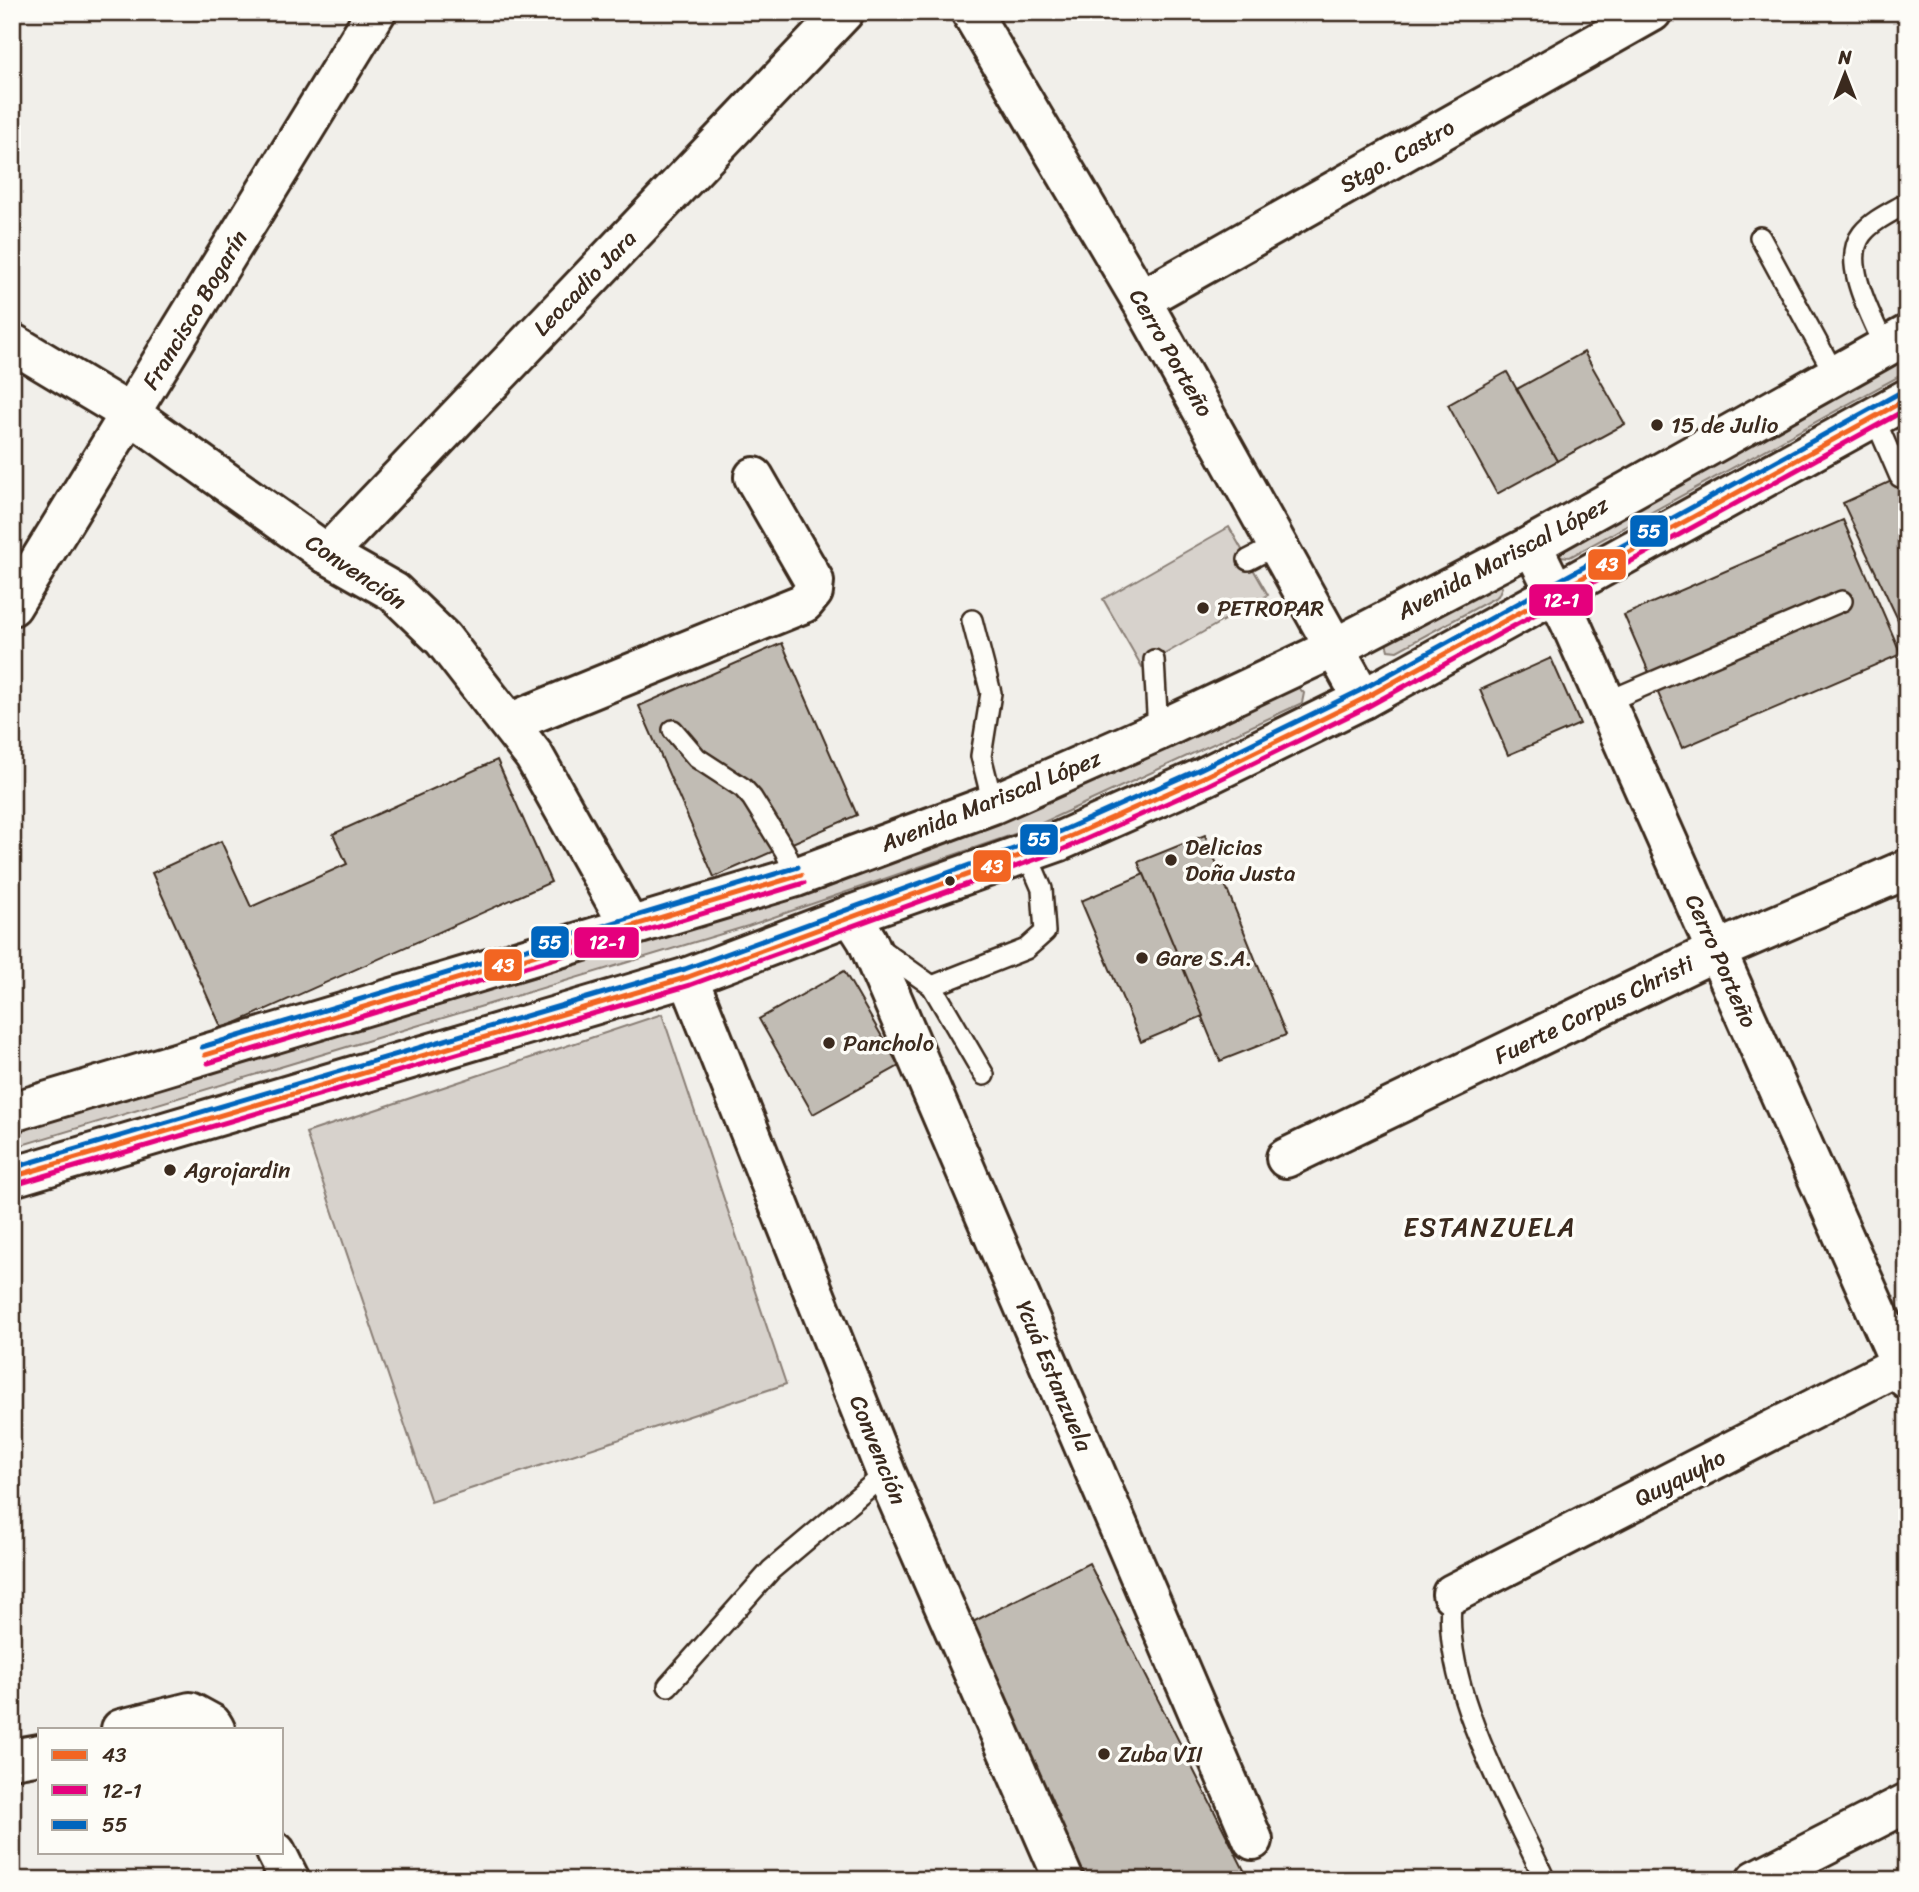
<svg xmlns="http://www.w3.org/2000/svg" width="1919" height="1892" font-family="Sriracha,sans-serif">
<style>
.green{fill:#d7d2cc;stroke:#897e75;stroke-width:2}
.building{fill:#c1bcb4;stroke:#3b2a1e;stroke-width:2}
.lines{fill:none;stroke-linecap:round;stroke-linejoin:round}
.lane-casing{stroke:#3b2a1e;stroke-width:24}
.street-casing{stroke:#3b2a1e;stroke-width:44}
.secondary-casing{stroke:#3b2a1e;stroke-width:44}
.highway-casing{stroke:#3b2a1e;stroke-width:44}
.lane{stroke:#fdfcf7;stroke-width:19}
.street{stroke:#fdfcf7;stroke-width:38}
.secondary{stroke:#fdfcf7;stroke-width:38}
.highway{stroke:#fdfcf7;stroke-width:38}
.bus-1-casing{stroke:#fdfcf7;stroke-width:10}
.bus-2-casing{stroke:#fdfcf7;stroke-width:10}
.bus-3-casing{stroke:#fdfcf7;stroke-width:10}
.bus-1{stroke:#f26522;stroke-width:5}
.bus-2{stroke:#e5007d;stroke-width:5}
.bus-3{stroke:#0065bd;stroke-width:5}
.poi-dot{fill:#3b2a1e;stroke:#fdfcf7;stroke-width:2.5}
.labels{text-anchor:middle;dominant-baseline:central;stroke-width:7;stroke-linejoin:round;paint-order:stroke}
.street-label{font-size:23px;fill:#3b2a1e;stroke:#fdfcf7}
.poi-label{font-size:23px;fill:#3b2a1e;stroke:#fdfcf7;text-anchor:start}
.quarter-label{font-size:26px;letter-spacing:2px;fill:#3b2a1e;stroke:#fdfcf7}
.line-badge{stroke:#fdfcf7;stroke-width:2.5}
.badge-label{font-size:19px;text-anchor:middle;font-weight:bold;fill:#fff}
</style>
<rect width="100%" height="100%" fill="#f1efea"/>
<filter id="ink" filterUnits="userSpaceOnUse"><feTurbulence type="fractalNoise" baseFrequency=".0143" numOctaves="2"/><feDisplacementMap in="SourceGraphic" scale="14" xChannelSelector="R" yChannelSelector="G"/><feConvolveMatrix kernelMatrix="1 2 1 2 8 2 1 2 1" color-interpolation-filters="sRGB"/></filter>
<g filter="url(#ink)">
<g class="green">
<path d="M 1907,350 L 1907,372 L 1570,557 L 1560,556 L 1557,549 Z"/>
<path d="M 1229,527 L 1268,595 L 1142,667 L 1103,599 Z"/>
<path d="M 1498,581 L 1502,587 L 1498,596 L 1397,651 L 1388,650 L 1385,639 Z"/>
<path d="M 1297,686 L 1304,693 L 1302,703 L 1029,829 L 748,926 L 12,1148 L 12,1128 Z"/>
<path d="M 662,1014 L 786,1384 L 431,1502 L 306,1133 Z"/>
</g>
<g class="building">
<path d="M 1584,352 L 1625,424 L 1557,461 L 1517,389 Z"/>
<path d="M 1507,372 L 1557,461 L 1497,494 L 1448,405 Z"/>
<path d="M 1907,474 L 1907,624 L 1901,626 L 1843,503 Z"/>
<path d="M 1843,520 L 1901,654 L 1682,748 L 1624,615 Z"/>
<path d="M 782,643 L 857,815 L 714,877 L 639,706 Z"/>
<path d="M 1551,658 L 1580,724 L 1508,755 L 1480,690 Z"/>
<path d="M 497,760 L 551,882 L 222,1029 L 152,873 L 221,841 L 251,907 L 347,864 L 333,834 Z"/>
<path d="M 1205,835 L 1286,1035 L 1220,1061 L 1138,862 Z"/>
<path d="M 1144,874 L 1203,1016 L 1141,1042 L 1081,901 Z"/>
<path d="M 844,971 L 899,1066 L 813,1114 L 759,1019 Z"/>
<path d="M 1089,1563 L 1249,1880 L 1087,1880 L 959,1629 Z"/>
</g>
<g class="lines">
<defs>
<g id="lane">
<path d="M 1760,237 L 1835,375"/>
<path d="M 1885,347 C 1873,319 1840,262 1862,234 C 1873,220 1892,212 1907,203"/>
<path d="M 1874,417 L 1900,477"/>
<path d="M 1248,560 L 1279,544"/>
<path d="M 972,620 L 991,693 L 981,756 L 993,804"/>
<path d="M 1154,660 L 1158,731"/>
<path d="M 1606,702 L 1842,601"/>
<path d="M 673,730 L 697,758 L 743,788 L 752,798 L 785,851 L 796,877"/>
<path d="M 876,946 L 932,986 L 984,1075"/>
<path d="M 932,986 L 1026,949 L 1045,932 L 1042,889 L 1027,854"/>
<path d="M 1452,1594 C 1439,1684 1508,1799 1545,1880"/>
<path d="M 668,1686 L 771,1570 L 886,1473"/>
</g>
<g id="street">
<path d="M 971,12 L 1141,300 L 1363,699"/>
<path d="M 1141,300 L 1652,12"/>
<path d="M 12,343 L 132,415 L 327,554 L 394,592 L 443,639 L 534,756 L 630,927"/>
<path d="M 327,554 L 844,12"/>
<path d="M 12,606 L 376,12"/>
<path d="M 509,723 L 804,603 L 813,592 L 814,581 L 754,477"/>
<path d="M 851,915 L 867,940 L 1253,1840"/>
<path d="M 688,977 L 886,1473 L 1064,1880"/>
<path d="M 1286,1158 L 1716,951 L 1907,869"/>
<path d="M 1452,1594 L 1907,1361"/>
<path d="M 121,1729 L 190,1712 L 212,1724 L 215,1729"/>
<path d="M 12,1759 L 40,1754"/>
<path d="M 276,1852 L 290,1880"/>
<path d="M 1756,1880 L 1907,1803"/>
</g>
<path id="secondary" d="M 1532,545 L 1570,622 L 1907,1379"/>
<g id="highway">
<path d="M 12,1112 L 796,877 L 993,804 L 1158,731 L 1336,647 L 1532,545 L 1907,335"/>
<path d="M 12,1177 L 688,977 L 851,915 L 1060,841 L 1204,777 L 1363,699 L 1907,399"/>
</g>
</defs>
<use href="#lane" class="lane-casing"/>
<use href="#street" class="street-casing"/>
<use href="#secondary" class="secondary-casing"/>
<use href="#highway" class="highway-casing"/>
<use href="#lane" class="lane"/>
<use href="#street" class="street"/>
<use href="#secondary" class="secondary"/>
<use href="#highway" class="highway"/>
<defs>
<g id="bus-1">
<path d="M 205,1055 L 801,875"/>
<path d="M 12,1177 L 688,977 L 1060,841 L 1204,777 L 1363,699 L 1907,399"/>
</g>
<g id="bus-2">
<path d="M 208,1063 L 804,883"/>
<path d="M 14,1185 L 690,985 L 1064,849 L 1208,785 L 1367,707 L 1907,409"/>
</g>
<g id="bus-3">
<path d="M 202,1047 L 798,867"/>
<path d="M 12,1168 L 685,969 L 1057,833 L 1200,769 L 1359,691 L 1903,391"/>
</g>
</defs>
<use href="#bus-1" class="bus-1-casing"/>
<use href="#bus-2" class="bus-2-casing"/>
<use href="#bus-3" class="bus-3-casing"/>
<use href="#bus-1" class="bus-1"/>
<use href="#bus-2" class="bus-2"/>
<use href="#bus-3" class="bus-3"/>
</g>
</g>
<g class="poi-dot">
<circle cx="1657" cy="425" r="7"/>
<circle cx="1203" cy="608" r="7"/>
<circle cx="1171" cy="860" r="7"/>
<circle cx="950" cy="881" r="6"/>
<circle cx="1142" cy="958" r="7"/>
<circle cx="829" cy="1043" r="7"/>
<circle cx="170" cy="1170" r="7"/>
<circle cx="1104" cy="1754" r="7"/>
</g>
<g class="labels">
<g class="street-label">
<text transform="translate(1397 156) rotate(-29)">Stgo. Castro</text>
<text transform="translate(585 283) rotate(-46)">Leocadio Jara</text>
<text transform="translate(195 310) rotate(-59)">Francisco Bogarín</text>
<text transform="translate(1171 353) rotate(60)">Cerro Porteño</text>
<text transform="translate(1503 558) rotate(-28)">Avenida Mariscal López</text>
<text transform="translate(356 572) rotate(34)">Convención</text>
<text transform="translate(991 801) rotate(-22)">Avenida Mariscal López</text>
<text transform="translate(1721 961) rotate(66)">Cerro Porteño</text>
<text transform="translate(1594 1010) rotate(-26)">Fuerte Corpus Christi</text>
<text transform="translate(1054 1376) rotate(67)">Ycuá Estanzuela</text>
<text transform="translate(878 1450) rotate(68)">Convención</text>
<text transform="translate(1680 1478) rotate(-27)">Quyquyho</text>
</g>
<g class="poi-label">
<text x="1671" y="425">15 de Julio</text>
<text x="1217" y="608">PETROPAR</text>
<text x="1185" y="847">Delicias<tspan x="1185" dy="26">Doña Justa</tspan></text>
<text x="1156" y="958">Gare S.A.</text>
<text x="843" y="1043">Pancholo</text>
<text x="184" y="1170">Agrojardin</text>
<text x="1118" y="1754">Zuba VII</text>
</g>
<g class="quarter-label">
<text x="1490" y="1227">ESTANZUELA</text>
</g>
</g>
<g class="line-badge">
<rect x="1629" y="514" width="40" height="34" rx="7" fill="#0065bd"/>
<rect x="1587" y="548" width="40" height="33" rx="7" fill="#f26522"/>
<rect x="1528" y="583" width="66" height="34" rx="7" fill="#e5007d"/>
<rect x="1019" y="823" width="40" height="33" rx="7" fill="#0065bd"/>
<rect x="972" y="849" width="40" height="34" rx="7" fill="#f26522"/>
<rect x="530" y="925" width="40" height="34" rx="7" fill="#0065bd"/>
<rect x="573" y="926" width="67" height="33" rx="7" fill="#e5007d"/>
<rect x="483" y="948" width="40" height="34" rx="7" fill="#f26522"/>
</g>
<g class="badge-label">
<text x="1649" y="538">55</text>
<text x="1607" y="571">43</text>
<text x="1561" y="607">12-1</text>
<text x="1039" y="846">55</text>
<text x="992" y="873">43</text>
<text x="550" y="949">55</text>
<text x="607" y="949">12-1</text>
<text x="503" y="972">43</text>
</g>
<rect width="1919" height="1892" fill="none" stroke="#fdfcf7" stroke-width="42"/>
<rect x="21" y="21" width="1877" height="1850" fill="none" stroke="#3b2a1e" stroke-width="2.5" filter="url(#ink)"/>
<rect x="38" y="1728" width="245" height="126" fill="#fdfcf7" stroke="#afa8a0" stroke-width="2"/>
<rect x="52" y="1750" width="35" height="10" fill="#f26522" stroke="#afa8a0" stroke-width="2"/>
<text x="102" y="1762" font-size="21" fill="#3b2a1e">43</text>
<rect x="52" y="1785" width="35" height="10" fill="#e5007d" stroke="#afa8a0" stroke-width="2"/>
<text x="102" y="1798" font-size="21" fill="#3b2a1e">12-1</text>
<rect x="52" y="1820" width="35" height="10" fill="#0065bd" stroke="#afa8a0" stroke-width="2"/>
<text x="102" y="1832" font-size="21" fill="#3b2a1e">55</text>
<g transform="translate(1845 74)" stroke="#fdfcf7" stroke-width="5" paint-order="stroke">
<path d="M0-5L12 26L0 18L-12 26Z" fill="#3b2a1e"/>
<text y="-10" font-size="19" font-weight="bold" text-anchor="middle" fill="#3b2a1e">N</text>
</g>
</svg>
